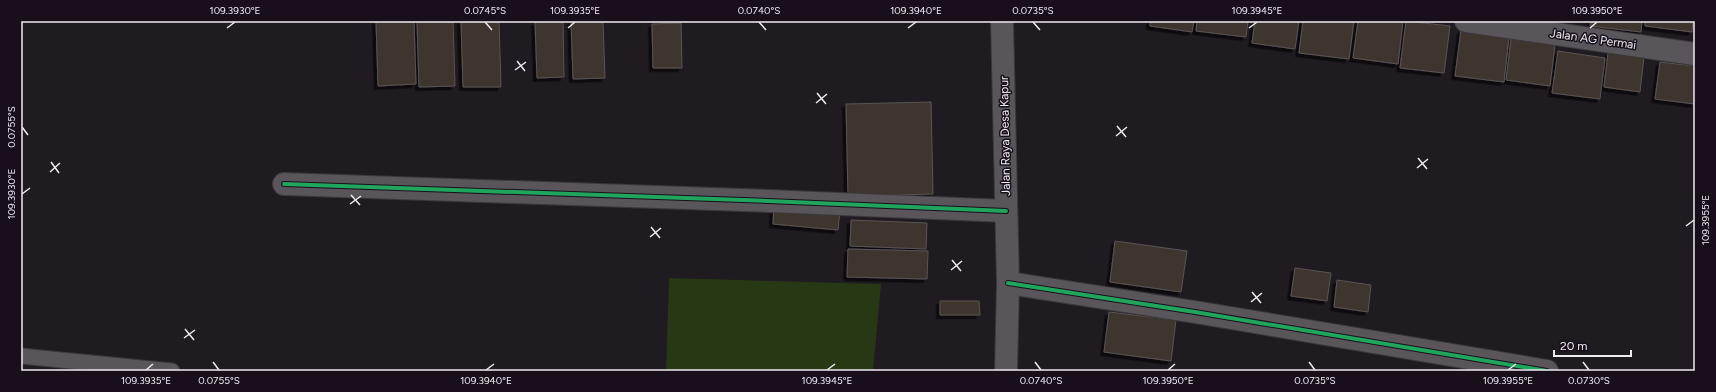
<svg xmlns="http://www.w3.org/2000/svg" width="1716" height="392" font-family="Figtree,sans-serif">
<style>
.green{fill:#263814}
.building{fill:#3d342f;stroke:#5a5454;filter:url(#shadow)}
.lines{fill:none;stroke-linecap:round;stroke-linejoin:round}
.service-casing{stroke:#3b373c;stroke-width:17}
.minor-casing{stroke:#3b373c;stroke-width:24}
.service{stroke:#59555a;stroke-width:15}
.minor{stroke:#59555a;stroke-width:22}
.cycleway-casing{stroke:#180f1b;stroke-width:6}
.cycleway{stroke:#20a55d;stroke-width:4}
.ticks{fill:none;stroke:#f1eaf3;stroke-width:1.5}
.labels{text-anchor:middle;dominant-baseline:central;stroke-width:3;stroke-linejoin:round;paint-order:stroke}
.street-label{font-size:12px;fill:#f1eaf3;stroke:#180f1b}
.neatline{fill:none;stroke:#f1eaf3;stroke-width:1.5}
.ticks-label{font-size:10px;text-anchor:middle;fill:#f1eaf3}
</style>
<defs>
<filter id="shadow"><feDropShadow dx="-3.5" dy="3.5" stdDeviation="0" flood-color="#0009"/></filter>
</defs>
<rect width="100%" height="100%" fill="#201b21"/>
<path class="green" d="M 669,278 L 881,284 L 873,371 L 666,371 Z"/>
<g class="building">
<path d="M 376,21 L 414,21 L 416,84 L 378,86 Z"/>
<path d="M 417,21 L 453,21 L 455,86 L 419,87 Z"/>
<path d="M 461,21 L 499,21 L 501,87 L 463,87 Z"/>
<path d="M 563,21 L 564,77 L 537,78 L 535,22 Z"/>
<path d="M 571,21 L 603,21 L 605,78 L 573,79 Z"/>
<path d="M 1150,21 L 1194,21 L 1192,32 L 1150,26 Z"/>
<path d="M 1197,21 L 1248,21 L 1246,37 L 1196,31 Z"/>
<path d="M 1255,21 L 1299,21 L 1295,49 L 1252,43 Z"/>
<path d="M 1303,21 L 1354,21 L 1349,59 L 1299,53 Z"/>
<path d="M 1358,21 L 1403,21 L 1398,64 L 1353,58 Z"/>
<path d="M 1406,21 L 1450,26 L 1444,73 L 1400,68 Z"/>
<path d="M 1591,21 L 1642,21 L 1641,32 L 1590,26 Z"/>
<path d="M 1645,21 L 1693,21 L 1692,32 L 1645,26 Z"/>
<path d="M 681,23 L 682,68 L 653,68 L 652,24 Z"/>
<path d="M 1461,30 L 1509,37 L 1504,82 L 1455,76 Z"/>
<path d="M 1511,39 L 1555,45 L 1550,86 L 1506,80 Z"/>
<path d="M 1558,51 L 1605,58 L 1600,99 L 1552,93 Z"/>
<path d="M 1608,53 L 1644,57 L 1640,92 L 1604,87 Z"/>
<path d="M 1660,62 L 1695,66 L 1695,104 L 1655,99 Z"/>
<path d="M 931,102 L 933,194 L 848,196 L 846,104 Z"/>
<path d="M 774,204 L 840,210 L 838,230 L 773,224 Z"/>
<path d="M 851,220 L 927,223 L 926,249 L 850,246 Z"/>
<path d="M 1115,241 L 1187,251 L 1181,292 L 1110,282 Z"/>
<path d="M 848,249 L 928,251 L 927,279 L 847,277 Z"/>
<path d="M 1295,268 L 1331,273 L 1327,301 L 1291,296 Z"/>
<path d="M 1337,280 L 1371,285 L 1368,312 L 1334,307 Z"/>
<path d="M 940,301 L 979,301 L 980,315 L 940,315 Z"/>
<path d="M 1109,312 L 1176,320 L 1171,361 L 1104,352 Z"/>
</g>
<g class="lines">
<defs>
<path id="service" d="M 21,356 L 172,371"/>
<g id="minor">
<path d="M 1002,21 L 1008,283 L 1006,371"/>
<path d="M 1466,21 L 1695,54"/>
<path d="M 284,184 L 768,201 L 1006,211"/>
<path d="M 1008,283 L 1195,312 L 1547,371"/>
</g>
</defs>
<use href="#service" class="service-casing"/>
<use href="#minor" class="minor-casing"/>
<use href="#service" class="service"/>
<use href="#minor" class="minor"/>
<defs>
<g id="cycleway">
<path d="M 284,184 L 768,201 L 1006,211"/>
<path d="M 1008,283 L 1195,312 L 1547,371"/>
</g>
</defs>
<use href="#cycleway" class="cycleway-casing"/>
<use href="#cycleway" class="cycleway"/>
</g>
<path class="ticks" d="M 485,22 L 492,30M 759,22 L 766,30M 1033,22 L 1040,30M 227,28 L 235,22M 568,28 L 575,22M 908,28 L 916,22M 1249,28 L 1257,22M 1590,28 L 1597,22M 517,61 L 525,71M 515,70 L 526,62M 817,93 L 826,104M 816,103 L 827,94M 1117,126 L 1126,137M 22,127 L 28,135M 1116,136 L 1127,127M 1418,158 L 1427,169M 51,162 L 59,173M 1417,168 L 1428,159M 50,172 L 60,163M 22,194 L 30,188M 351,195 L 360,205M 350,204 L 361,196M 1686,226 L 1694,220M 651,227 L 660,238M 650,237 L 661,228M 952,260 L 961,271M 951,270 L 962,261M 1252,292 L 1261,303M 1251,302 L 1262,293M 185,329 L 194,340M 184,338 L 195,330M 213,362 L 219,370M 1035,362 L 1041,370M 1309,362 L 1315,370M 1583,362 L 1589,370M 146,370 L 153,364M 486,370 L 494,364M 827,370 L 835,364M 1168,370 L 1175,364M 1508,370 L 1516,364"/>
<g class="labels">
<g class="street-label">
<text transform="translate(1593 39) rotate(8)">Jalan AG Permai</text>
<text transform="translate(1005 136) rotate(-91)">Jalan Raya Desa Kapur</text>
</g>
</g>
<rect width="1716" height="392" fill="none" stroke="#180f1b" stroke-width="44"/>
<path d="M1554 350v6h77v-6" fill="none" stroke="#f1eaf3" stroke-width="2"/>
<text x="1560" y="350" font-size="12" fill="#f1eaf3" stroke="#180f1b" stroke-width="3" paint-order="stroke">20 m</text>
<rect x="22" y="22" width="1672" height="348" class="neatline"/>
<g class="ticks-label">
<text x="235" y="14">109.3930°E</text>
<text x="485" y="14">0.0745°S</text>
<text x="575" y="14">109.3935°E</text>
<text x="759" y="14">0.0740°S</text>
<text x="916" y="14">109.3940°E</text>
<text x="1033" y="14">0.0735°S</text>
<text x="1257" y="14">109.3945°E</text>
<text x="1597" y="14">109.3950°E</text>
<text transform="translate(11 127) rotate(-90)" y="4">0.0755°S</text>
<text transform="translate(11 194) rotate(-90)" y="4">109.3930°E</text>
<text transform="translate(1705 220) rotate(-90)" y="4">109.3955°E</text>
<text x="146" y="384">109.3935°E</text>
<text x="219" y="384">0.0755°S</text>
<text x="486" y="384">109.3940°E</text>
<text x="827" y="384">109.3945°E</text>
<text x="1041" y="384">0.0740°S</text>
<text x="1168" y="384">109.3950°E</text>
<text x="1315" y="384">0.0735°S</text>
<text x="1508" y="384">109.3955°E</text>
<text x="1589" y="384">0.0730°S</text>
</g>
</svg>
